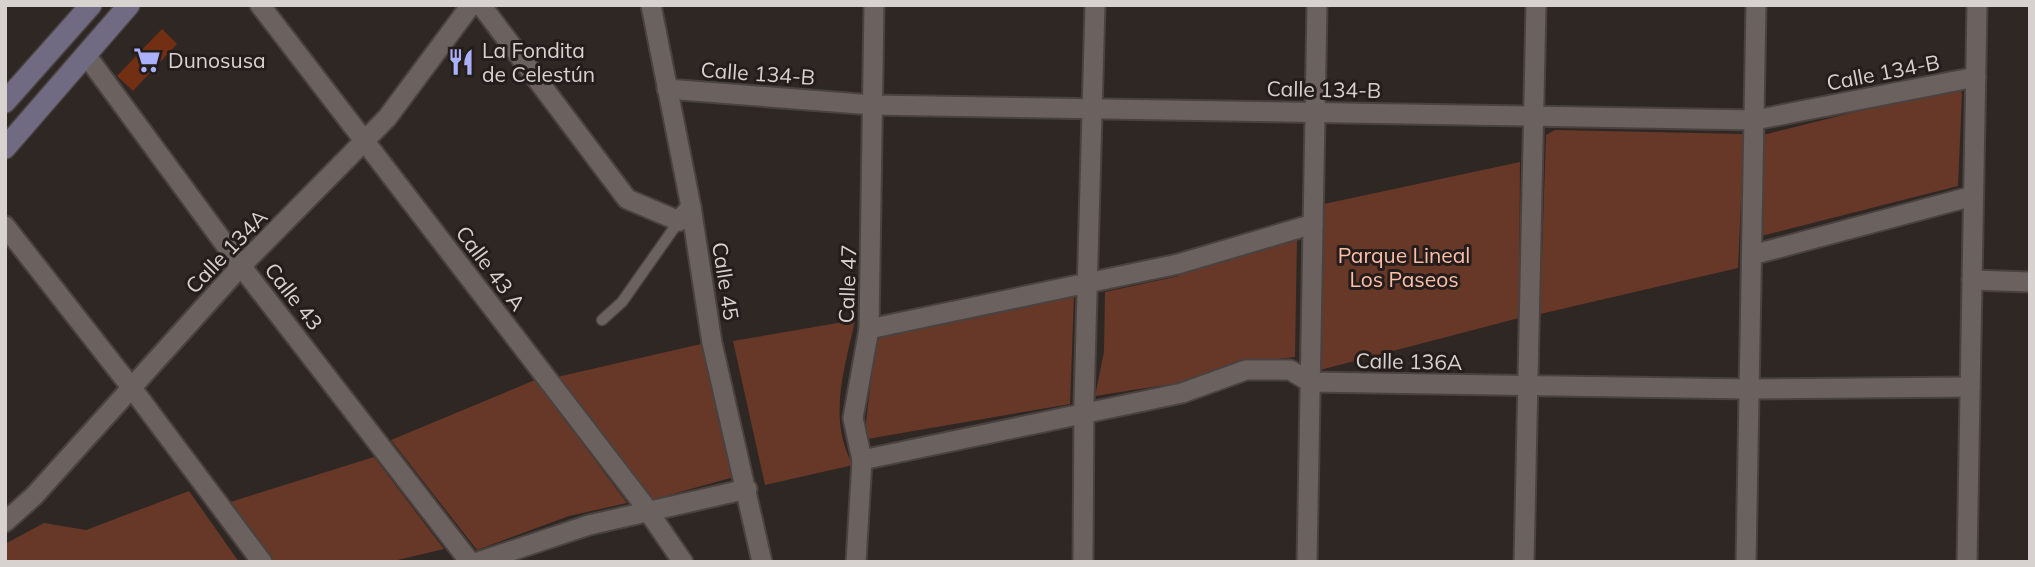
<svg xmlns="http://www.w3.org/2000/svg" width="2035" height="567" font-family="Mulish,sans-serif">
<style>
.green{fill:#673827}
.building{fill:#722f14}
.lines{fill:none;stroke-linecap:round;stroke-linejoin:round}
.service-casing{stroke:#494240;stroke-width:13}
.minor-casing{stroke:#494240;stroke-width:23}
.secondary-casing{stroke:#494240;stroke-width:24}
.service{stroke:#6b625f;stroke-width:10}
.minor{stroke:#6b625f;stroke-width:19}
.secondary{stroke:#706a82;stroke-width:21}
.labels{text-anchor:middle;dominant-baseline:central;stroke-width:6;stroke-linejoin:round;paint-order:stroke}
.poi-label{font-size:21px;fill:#d7d2d0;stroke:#251d1b;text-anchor:start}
.street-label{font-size:21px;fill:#d7d2d0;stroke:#251d1b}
.park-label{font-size:21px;fill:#fcbea7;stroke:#251d1b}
</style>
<rect width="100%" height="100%" fill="#2f2724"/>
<g class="green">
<path d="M 1951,88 L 1960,89 L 1962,94 L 1958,186 L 1757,237 L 1759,136 Z"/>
<path d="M 1555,130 L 1744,134 L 1738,268 L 1540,314 L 1546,135 Z"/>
<path d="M 1520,162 L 1519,318 L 1320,370 L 1316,366 L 1324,204 Z"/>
<path d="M 1297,239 L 1295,357 L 1242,363 L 1184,382 L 1095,396 L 1104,352 L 1105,292 L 1179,276 L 1179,273 Z"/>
<path d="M 1069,294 L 1074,296 L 1070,404 L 867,439 L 866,422 L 876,339 Z"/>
<path d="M 855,320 C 845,368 827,419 853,465 L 765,485 L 733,341 Z"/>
<path d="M 701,344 L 734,477 L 651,500 L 557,377 Z"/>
<path d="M 535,380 L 627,503 L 569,516 L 477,550 L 391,440 Z"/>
<path d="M 374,457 L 444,549 L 389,562 L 272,562 L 227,503 Z"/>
<path d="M 189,491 L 239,562 L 5,562 L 5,544 L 44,523 L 86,530 Z"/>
</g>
<path class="building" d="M 162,29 L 177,44 L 133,91 L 117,76 Z"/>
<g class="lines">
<defs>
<path id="service" d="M 602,320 L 622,302 L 679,221"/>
<g id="minor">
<path d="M 260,5 L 641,501 L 683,562"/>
<path d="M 481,5 L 627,199 L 679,221 L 691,207"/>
<path d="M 651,5 L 691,207 L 712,343 L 762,562"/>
<path d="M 86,55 L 241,266 L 470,562"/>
<path d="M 667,89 L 873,105 L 1755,120 L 1976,77"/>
<path d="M 5,226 L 131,387 L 262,562"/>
<path d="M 1752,255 L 1973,196"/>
<path d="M 1972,280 L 2030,282"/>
<path d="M 869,329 L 1178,264 L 1313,224"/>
<path d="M 862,460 L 1182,393 L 1246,370 L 1290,370 L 1310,382 L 1750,389 L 1970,387"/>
<path d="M 5,522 L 34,496 L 241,266 L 387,118 L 471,5"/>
<path d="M 478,562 L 589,525 L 747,489"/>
<path d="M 856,562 L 862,460 L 853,418 L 869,329 L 874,5"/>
<path d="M 1083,562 L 1084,402 L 1095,5"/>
<path d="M 1307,562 L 1317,5"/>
<path d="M 1524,562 L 1536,5"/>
<path d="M 1746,562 L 1756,5"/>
<path d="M 1967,562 L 1977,5"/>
</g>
<g id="secondary">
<path d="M 5,102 L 91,5"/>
<path d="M 5,148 L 129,5"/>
</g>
</defs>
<use href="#service" class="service-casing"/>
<use href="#minor" class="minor-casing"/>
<use href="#secondary" class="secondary-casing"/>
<use href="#service" class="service"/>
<use href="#minor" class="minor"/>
<use href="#secondary" class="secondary"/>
</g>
<defs>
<symbol id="supermarket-bare" viewBox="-9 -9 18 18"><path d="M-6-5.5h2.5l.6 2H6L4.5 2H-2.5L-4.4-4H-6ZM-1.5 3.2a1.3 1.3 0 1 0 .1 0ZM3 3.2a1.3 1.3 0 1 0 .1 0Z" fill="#aab0fb" stroke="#251d1b" stroke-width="2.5" paint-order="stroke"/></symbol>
<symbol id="restaurant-bare" viewBox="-9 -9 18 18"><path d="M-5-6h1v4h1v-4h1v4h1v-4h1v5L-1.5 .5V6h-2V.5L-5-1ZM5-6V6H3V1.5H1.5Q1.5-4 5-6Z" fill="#aab0fb" stroke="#251d1b" stroke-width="2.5" paint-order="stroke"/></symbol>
</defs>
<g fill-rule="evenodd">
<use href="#supermarket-bare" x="128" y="41" width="38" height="38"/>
<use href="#restaurant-bare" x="442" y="43" width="38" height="38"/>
</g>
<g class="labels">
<g class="poi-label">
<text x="482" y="50">La Fondita<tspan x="482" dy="24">de Celestún</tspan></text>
<text x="168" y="60">Dunosusa</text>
</g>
<g class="street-label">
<text transform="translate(1883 72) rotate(-11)">Calle 134-B</text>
<text transform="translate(758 73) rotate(4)">Calle 134-B</text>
<text transform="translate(1324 89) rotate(1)">Calle 134-B</text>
<text transform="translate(226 251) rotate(-46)">Calle 134A</text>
<text transform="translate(491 268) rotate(53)">Calle 43 A</text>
<text transform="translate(726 281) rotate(81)">Calle 45</text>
<text transform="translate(847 284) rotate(-88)">Calle 47</text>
<text transform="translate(294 296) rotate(52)">Calle 43</text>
<text transform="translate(1409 361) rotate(1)">Calle 136A</text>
</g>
<g class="park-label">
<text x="1404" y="255">Parque Lineal<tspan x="1404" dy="24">Los Paseos</tspan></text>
</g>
</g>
<rect width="2035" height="567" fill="none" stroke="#d7d2d0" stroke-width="14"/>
</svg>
